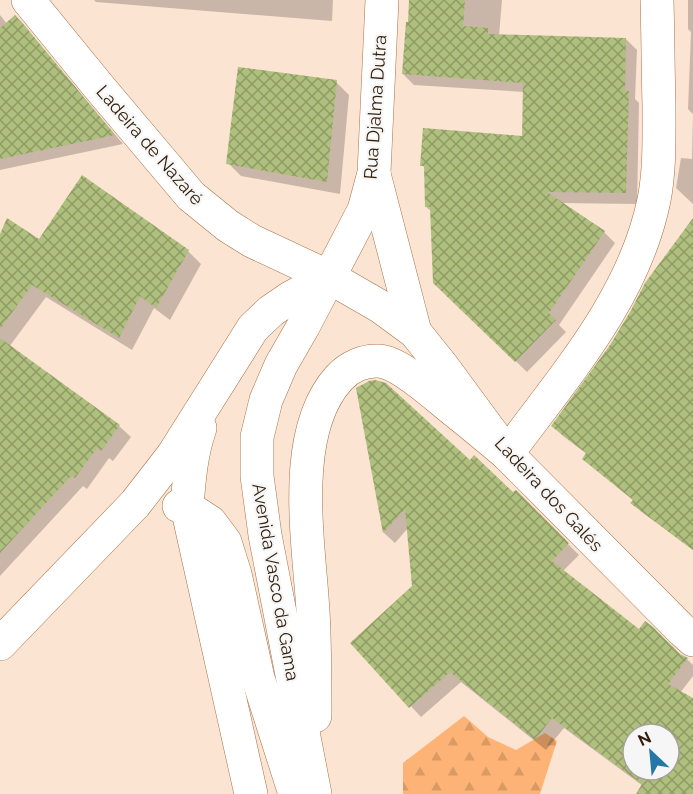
<svg xmlns="http://www.w3.org/2000/svg" width="693" height="794" font-family="Raleway,sans-serif">
<style>
.forest{fill:url(#forest-firs)}
.shadow{fill:#0003;fill-rule:evenodd}
.building{fill:url(#building-cross-hatch);fill-rule:evenodd}
.lines{fill:none;stroke-linecap:round;stroke-linejoin:round}
.minor-casing{stroke:#a67246;stroke-width:34}
.major-casing{stroke:#a67246;stroke-width:34}
.minor{stroke:#fff;stroke-width:33}
.major{stroke:#fff;stroke-width:33}
.labels{text-anchor:middle;dominant-baseline:central;stroke-width:4.5;stroke-linejoin:round;paint-order:stroke}
.street-label{font-size:18px;fill:#321d0a;stroke:#f6f6f6}
</style>
<defs>
<pattern id="forest-firs" width="22" height="20" patternUnits="userSpaceOnUse" patternTransform="scale(1.5)"><rect width="22" height="20" fill="#fdb375"/><path d="M5 1l3.5 6h-7zM16 11l3.5 6h-7z" fill="#d99a64"/></pattern>
<pattern id="building-cross-hatch" width="8" height="8" patternUnits="userSpaceOnUse" patternTransform="scale(1.5)"><rect width="8" height="8" fill="#afc07e"/><path d="M0 0l8 8M0 8l8-8" fill="none" stroke="#8f9b65"/></pattern>
</defs>
<rect width="100%" height="100%" fill="#fce4d2"/>
<path class="forest" d="M 464,716 L 488,737 L 516,750 L 545,733 L 557,741 L 540,794 L 403,794 L 403,763 Z"/>
<g class="shadow">
<path d="M 94,0 L 333,0 L 332,21 L 96,2 Z"/>
<path d="M 411,0 L 502,0 L 499,36 L 626,39 L 637,50 L 635,99 L 639,103 L 637,204 L 560,203 L 604,232 L 615,243 L 559,325 L 566,332 L 527,372 L 434,282 L 432,212 L 426,207 L 426,169 L 422,165 L 523,138 L 525,92 L 414,85 L 403,74 Z"/>
<path d="M 688,0 L 693,0 L 693,204 L 676,188 L 681,158 L 692,159 L 693,114 L 688,109 L 691,32 L 688,29 Z"/>
<path d="M 0,15 L 7,24 L 24,26 L 123,144 L 0,170 Z"/>
<path d="M 336,82 L 349,95 L 340,194 L 241,176 L 228,163 Z"/>
<path d="M 0,237 L 39,241 L 188,251 L 201,264 L 170,320 L 154,308 L 132,350 L 46,297 L 9,347 L 119,426 L 131,437 L 113,461 L 109,458 L 87,489 L 83,486 L 0,576 Z"/>
<path d="M 693,278 L 693,550 L 642,512 L 632,503 L 634,501 L 587,454 L 563,436 L 553,426 Z"/>
<path d="M 358,389 L 470,462 L 513,494 L 516,492 L 579,555 L 563,571 L 639,632 L 687,659 L 693,665 L 693,676 L 680,693 L 693,700 L 693,794 L 638,794 L 643,786 L 564,728 L 546,750 L 461,682 L 421,717 L 352,643 L 414,587 L 408,528 L 395,543 L 384,533 ZM 633,734 L 669,734 L 669,770 L 633,770 Z"/>
</g>
<g class="building">
<path d="M 409,0 L 465,0 L 463,26 L 488,28 L 488,34 L 626,38 L 625,91 L 629,91 L 626,193 L 547,192 L 605,231 L 549,313 L 556,320 L 515,362 L 433,283 L 430,207 L 425,207 L 424,166 L 420,166 L 423,128 L 522,136 L 523,83 L 402,74 L 406,22 L 408,22 Z"/>
<path d="M 15,15 L 25,26 L 115,135 L 0,159 L 0,28 Z"/>
<path d="M 238,67 L 337,80 L 327,182 L 226,164 Z"/>
<path d="M 82,175 L 189,250 L 156,308 L 140,296 L 119,338 L 32,285 L 0,329 L 0,234 L 7,218 L 39,239 Z"/>
<path d="M 693,218 L 693,550 L 630,503 L 633,500 L 582,459 L 586,453 L 551,426 L 610,345 L 630,312 L 645,283 Z"/>
<path d="M 0,338 L 120,425 L 101,451 L 97,448 L 75,478 L 71,476 L 0,553 Z"/>
<path d="M 375,380 L 386,383 L 470,460 L 474,455 L 513,492 L 516,490 L 569,543 L 552,561 L 639,629 L 645,621 L 653,627 L 680,654 L 688,658 L 668,684 L 693,698 L 693,794 L 636,794 L 642,784 L 552,718 L 535,740 L 450,672 L 409,708 L 350,643 L 412,586 L 405,509 L 383,533 L 356,388 L 369,381 ZM 633,734 L 669,734 L 669,770 L 633,770 Z"/>
</g>
<g class="lines">
<defs>
<g id="minor">
<path d="M 28,0 L 99,87 L 191,196 L 228,226 L 252,241 L 329,277"/>
<path d="M 507,454 C 565,375 634,298 654,200 C 660,170 659,135 659,105 C 658,70 658,35 657,0"/>
</g>
<g id="major">
<path d="M 374,174 L 415,332"/>
<path d="M 329,277 L 381,307 L 415,332 L 443,367 L 507,454 L 683,631 L 693,640"/>
<path d="M 200,428 C 191,454 189,480 187,507 L 251,794"/>
<path d="M 179,506 L 187,507 L 210,522 L 225,542 L 235,574 L 258,678 L 295,794"/>
<path d="M 0,644 L 135,504 L 173,455 L 253,328 L 271,311 L 290,298 L 329,277"/>
<path d="M 315,716 C 315,681 315,646 313,611 C 309,543 289,433 339,378 C 349,367 364,360 379,361 C 399,362 435,395 451,408 C 470,423 488,438 507,454"/>
<path d="M 315,794 L 265,535 L 257,476 L 257,437 L 266,400 L 281,365 L 304,325 L 364,210 L 374,173 L 382,0"/>
</g>
</defs>
<use href="#minor" class="minor-casing"/>
<use href="#major" class="major-casing"/>
<use href="#minor" class="minor"/>
<use href="#major" class="major"/>
</g>
<g class="labels">
<g class="street-label">
<text transform="translate(375 107) rotate(-86)">Rua Djalma Dutra</text>
<text transform="translate(150 145) rotate(49)">Ladeira de Nazaré</text>
<text transform="translate(549 494) rotate(47)">Ladeira dos Galés</text>
<text transform="translate(276 582) rotate(80)">Avenida Vasco da Gama</text>
</g>
</g>
<g transform="translate(651 752) rotate(334)"><circle r="28" fill="#f6f6f6" stroke="#a89f98" stroke-width="1.5"/>
<path d="M0-4.5L10 22L0 15L-10 22Z" fill="#2577a8"/>
<text y="-9" font-size="16" font-weight="bold" text-anchor="middle" fill="#321d0a">N</text>
</g>
</svg>
